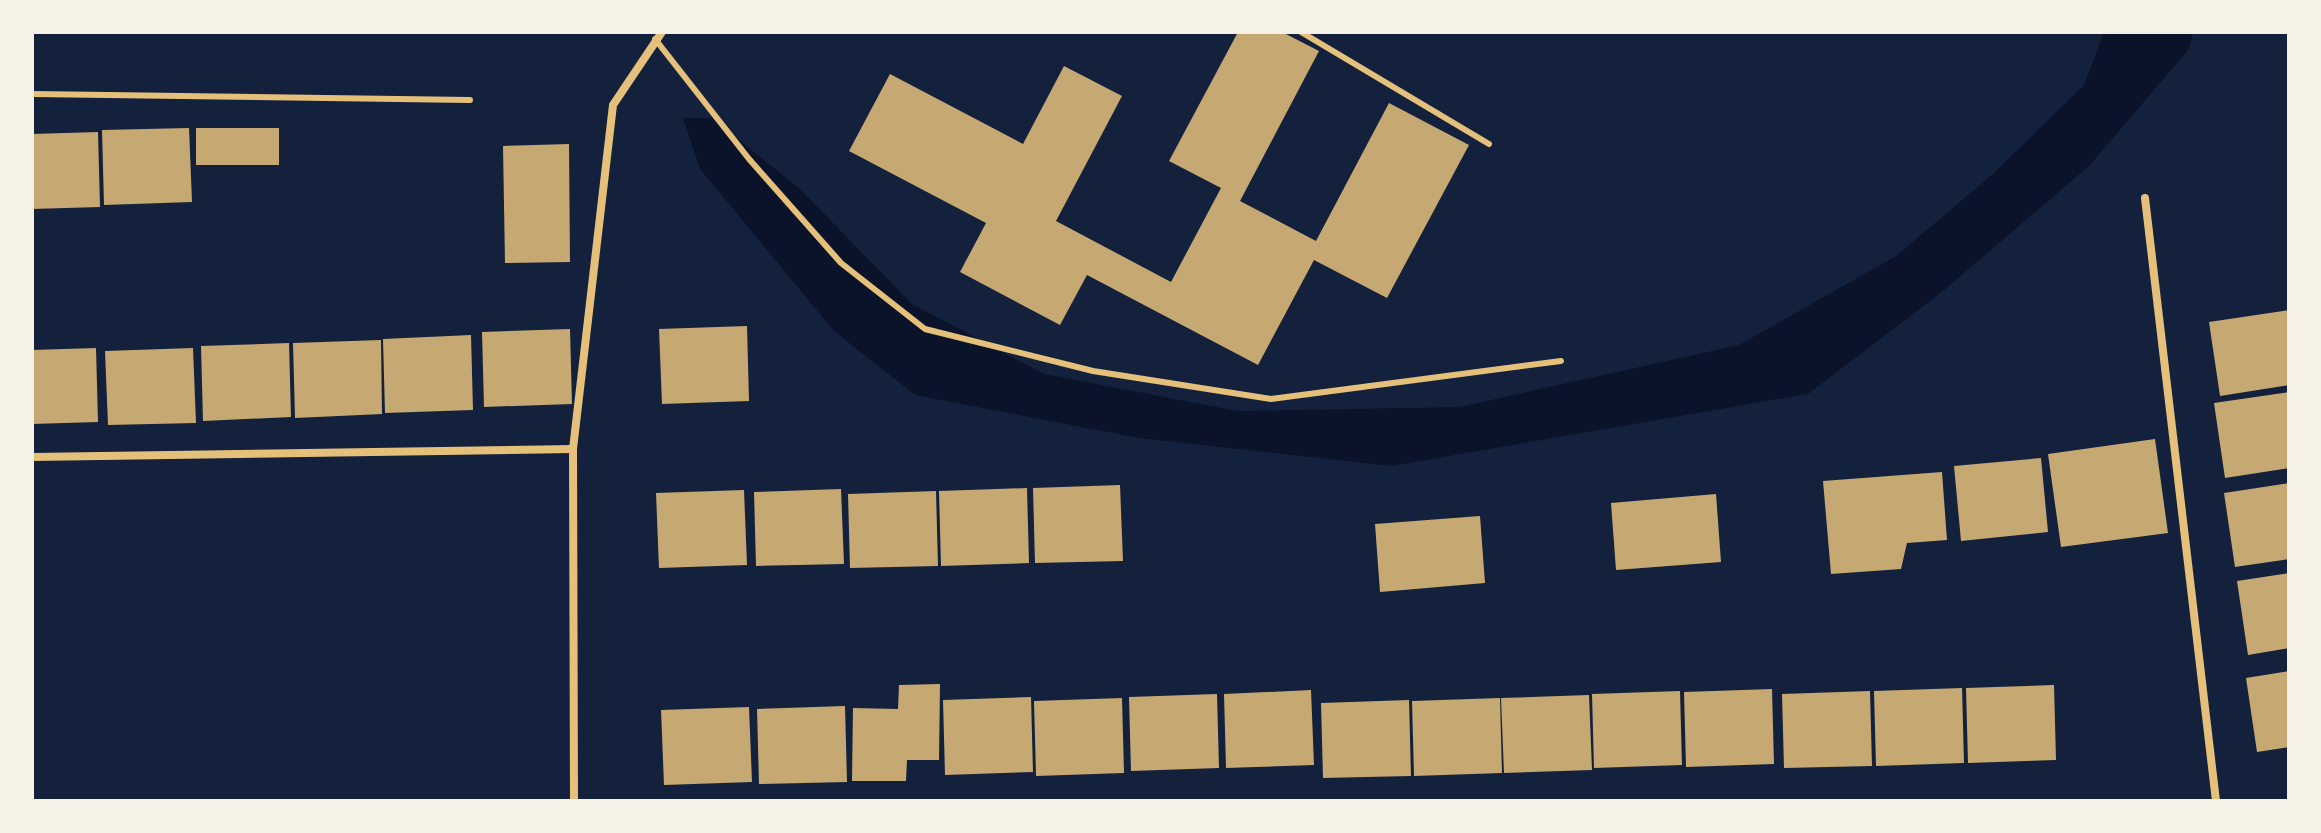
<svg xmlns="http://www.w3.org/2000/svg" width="2321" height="833" font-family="Ubuntu,sans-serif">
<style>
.water{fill:#0b132b}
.building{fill:#c6a872}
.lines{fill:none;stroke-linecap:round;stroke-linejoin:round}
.service{stroke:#e5c07b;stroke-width:6}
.minor{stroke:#e5c07b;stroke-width:8}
</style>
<rect width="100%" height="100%" fill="#14213d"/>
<path class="water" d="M 2104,32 L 2193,32 L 2189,49 L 2089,166 L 1943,291 L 1808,394 L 1391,466 L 1139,438 L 915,395 L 834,331 L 700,169 L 683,118 L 712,118 L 801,190 L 912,304 L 1044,374 L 1238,411 L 1459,407 L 1739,345 L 1896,256 L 1994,173 L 2084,85 Z"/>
<g class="building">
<path d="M 1238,32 L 1282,32 L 1319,51 L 1240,201 L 1316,241 L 1389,103 L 1469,145 L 1387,298 L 1314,260 L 1258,365 L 1087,275 L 1060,325 L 960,272 L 986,223 L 849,151 L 890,74 L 1023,144 L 1064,66 L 1122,96 L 1056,221 L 1171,282 L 1221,188 L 1169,161 Z"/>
<path d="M 189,128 L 192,202 L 104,205 L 102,130 Z"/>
<rect x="196" y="128" width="83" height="37"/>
<path d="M 98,132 L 100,207 L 32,209 L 32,134 Z"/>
<path d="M 569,144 L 570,262 L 505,263 L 503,146 Z"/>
<path d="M 2289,310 L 2289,385 L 2220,396 L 2209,322 Z"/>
<path d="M 747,326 L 749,401 L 662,404 L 659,329 Z"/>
<path d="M 570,329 L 572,404 L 484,407 L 482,332 Z"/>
<path d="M 471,335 L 473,410 L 385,413 L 383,339 Z"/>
<path d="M 381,340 L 382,414 L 295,418 L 293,343 Z"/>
<path d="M 289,343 L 291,417 L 203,421 L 201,346 Z"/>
<path d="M 96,348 L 98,422 L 32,424 L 32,350 Z"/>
<path d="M 193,348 L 196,423 L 108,425 L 105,351 Z"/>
<path d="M 2289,392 L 2289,468 L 2225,478 L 2214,403 Z"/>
<path d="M 2155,439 L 2168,533 L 2061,547 L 2048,454 Z"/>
<path d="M 2041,458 L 2048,532 L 1961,541 L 1954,466 Z"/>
<path d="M 1942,472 L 1947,540 L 1907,543 L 1901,569 L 1831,574 L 1823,481 Z"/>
<path d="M 2289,483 L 2289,559 L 2235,567 L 2224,493 Z"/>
<path d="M 1120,485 L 1123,561 L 1035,563 L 1033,488 Z"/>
<path d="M 1027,488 L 1029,563 L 941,566 L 939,491 Z"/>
<path d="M 841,489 L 844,564 L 756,566 L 754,492 Z"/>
<path d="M 744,490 L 747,565 L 659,568 L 656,493 Z"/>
<path d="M 936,491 L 938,566 L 850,568 L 848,494 Z"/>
<path d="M 1716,494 L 1721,562 L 1616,570 L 1611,503 Z"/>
<path d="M 1480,516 L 1485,583 L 1380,592 L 1375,524 Z"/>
<path d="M 2289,573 L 2289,648 L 2248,655 L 2237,581 Z"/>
<path d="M 2289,671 L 2289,747 L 2257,752 L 2246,678 Z"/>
<path d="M 940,684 L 939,760 L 907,760 L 906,781 L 852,781 L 853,708 L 898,709 L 899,685 Z"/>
<path d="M 2054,685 L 2056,760 L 1968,763 L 1966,688 Z"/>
<path d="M 1962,688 L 1964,763 L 1876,766 L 1874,691 Z"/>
<path d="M 1772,689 L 1774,764 L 1686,767 L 1684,692 Z"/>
<path d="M 1311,690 L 1314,765 L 1226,768 L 1224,694 Z"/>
<path d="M 1680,691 L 1682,765 L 1594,768 L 1592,694 Z"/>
<path d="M 1870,691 L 1872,766 L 1784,768 L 1782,694 Z"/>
<path d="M 1217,694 L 1219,768 L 1131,771 L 1129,697 Z"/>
<path d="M 1589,695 L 1592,770 L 1504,773 L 1501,698 Z"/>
<path d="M 1031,697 L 1033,772 L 945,775 L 943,700 Z"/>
<path d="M 1122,698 L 1124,773 L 1036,776 L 1034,701 Z"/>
<path d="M 1500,698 L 1502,773 L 1414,776 L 1412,701 Z"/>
<path d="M 1409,700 L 1411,776 L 1323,778 L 1321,703 Z"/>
<path d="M 845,706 L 847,782 L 759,784 L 757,709 Z"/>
<path d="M 749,707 L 752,782 L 664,785 L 661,710 Z"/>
</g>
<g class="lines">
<g class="service">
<path d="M 1301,32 L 1489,144"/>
<path d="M 655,39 L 749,159 L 841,263 L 925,329 L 1093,371 L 1271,399 L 1561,361"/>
<path d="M 32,94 L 470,100"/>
</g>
<g class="minor">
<path d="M 2145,198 L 2216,801"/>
<path d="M 32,457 L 573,449"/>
<path d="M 574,801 L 573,449 L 613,105 L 662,32"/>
</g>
</g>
<rect width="2321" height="833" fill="none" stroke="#f6f1e7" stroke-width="68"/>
</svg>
